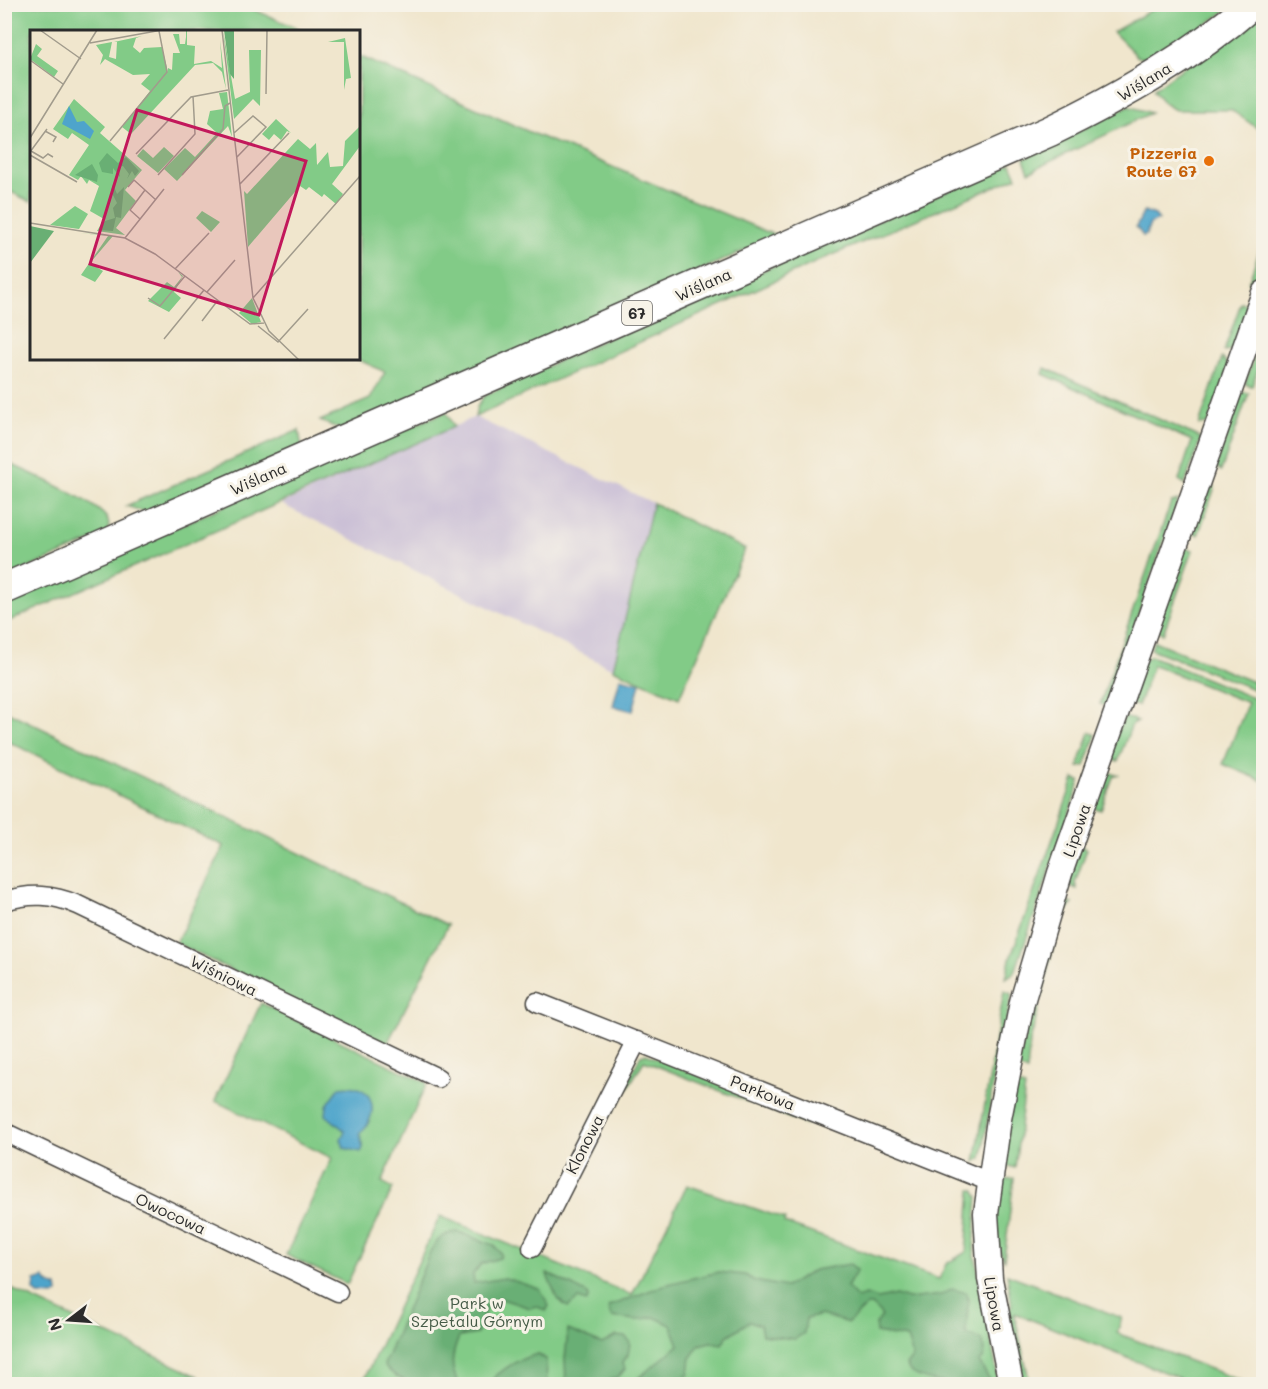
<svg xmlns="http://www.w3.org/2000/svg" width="1268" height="1389" font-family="Mali,sans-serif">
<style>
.industrial{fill:#cabfd6}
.green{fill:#82cb87;stroke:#567b59;stroke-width:1.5}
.forest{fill:#69af74;stroke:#4a6d50;stroke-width:1.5}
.water{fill:#4ea4cb;stroke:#3c687b;stroke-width:1.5}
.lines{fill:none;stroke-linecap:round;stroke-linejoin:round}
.minor-casing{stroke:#494743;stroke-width:21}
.tertiary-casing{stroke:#494743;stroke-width:27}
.primary-casing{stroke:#494743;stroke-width:33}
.minor{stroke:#fff;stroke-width:18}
.tertiary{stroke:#fff;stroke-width:24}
.primary{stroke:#fff;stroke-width:30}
.food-dot{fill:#e8710a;stroke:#f7f3e8;stroke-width:2}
.labels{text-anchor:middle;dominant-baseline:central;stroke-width:6;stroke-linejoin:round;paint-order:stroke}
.shield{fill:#f7f3e8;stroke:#686764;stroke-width:1.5}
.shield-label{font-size:15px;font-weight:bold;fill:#2b2b2b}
.street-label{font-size:16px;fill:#2b2b2b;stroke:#f7f3e8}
.food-label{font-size:16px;font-weight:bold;fill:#c56008;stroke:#f7f3e8;text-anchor:end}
.park-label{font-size:16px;fill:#455b47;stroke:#f7f3e8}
.inset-road{fill:none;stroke:#a19b8c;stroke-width:1.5}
.view{fill:#c2185b;fill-opacity:0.15;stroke:#c2185b;stroke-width:3}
.inset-edge{fill:none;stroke:#2b2b2b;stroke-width:3}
</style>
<rect width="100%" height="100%" fill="#f7f3e8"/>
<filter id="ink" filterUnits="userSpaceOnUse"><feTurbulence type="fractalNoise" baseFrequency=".0167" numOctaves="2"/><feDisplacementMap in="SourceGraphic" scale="12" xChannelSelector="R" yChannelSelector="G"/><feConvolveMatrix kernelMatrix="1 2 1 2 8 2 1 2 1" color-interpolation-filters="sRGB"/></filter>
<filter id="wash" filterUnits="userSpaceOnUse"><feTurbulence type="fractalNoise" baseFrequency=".008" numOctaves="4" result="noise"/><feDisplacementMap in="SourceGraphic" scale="24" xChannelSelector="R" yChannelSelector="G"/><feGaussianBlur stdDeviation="1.35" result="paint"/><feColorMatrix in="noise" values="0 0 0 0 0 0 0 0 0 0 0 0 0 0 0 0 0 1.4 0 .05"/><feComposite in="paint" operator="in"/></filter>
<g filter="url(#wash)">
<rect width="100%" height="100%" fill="#f0e6cd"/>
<path class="industrial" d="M 475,417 L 653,503 L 613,669 L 281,504 Z"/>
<g class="green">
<path d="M 4,5 L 243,5 L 304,31 L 32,32 L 31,202 L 5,189 Z"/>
<path d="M 1160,5 L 1235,5 L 1154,59 L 1138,57 L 1113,32 Z"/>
<path d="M 1263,9 L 1263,132 L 1231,110 L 1175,110 L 1165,104 L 1153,90 Z"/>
<path d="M 359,56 L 534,134 L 777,236 L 342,430 L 320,421 L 370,399 L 385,372 L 357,359 Z"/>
<path d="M 1128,106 L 1151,113 L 1029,172 L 1024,159 Z"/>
<path d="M 1011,163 L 1017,177 L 823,259 L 475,417 L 477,407 L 484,396 L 612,336 Z"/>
<path d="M 1261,246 L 1263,249 L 1263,270 L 1258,284 L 1248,283 Z"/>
<path d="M 1241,303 L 1252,306 L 1237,349 L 1224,351 Z"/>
<path d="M 1256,351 L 1263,355 L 1252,386 L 1245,384 Z"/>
<path d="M 1222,358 L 1230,367 L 1208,424 L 1199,425 Z"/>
<path d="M 1045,368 L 1201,438 L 1185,484 L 1179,480 L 1192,441 L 1043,374 Z"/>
<path d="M 1242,392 L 1249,393 L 1221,471 L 1216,467 Z"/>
<path d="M 446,412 L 454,427 L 7,622 L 4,604 L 305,470 Z"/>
<path d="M 299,430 L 302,448 L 148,513 L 126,506 Z"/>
<path d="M 4,461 C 27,472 90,498 105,516 C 110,521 109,527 108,534 L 5,578 Z"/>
<path d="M 1208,484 L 1215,487 L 1198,535 L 1187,531 Z"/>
<path d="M 1178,500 L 1106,706 L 1100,704 L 1171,502 Z"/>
<path d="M 653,503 L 745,549 L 679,698 L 613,669 Z"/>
<path d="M 1183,547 L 1193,550 L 1163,634 L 1157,630 Z"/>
<path d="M 1154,641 L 1263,686 L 1263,693 L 1151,649 Z"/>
<path d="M 1151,656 L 1263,702 L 1263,781 L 1223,764 L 1248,703 L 1153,665 L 1138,706 L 1129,704 L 1142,661 Z"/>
<path d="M 4,710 L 448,925 L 386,1046 L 176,943 L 224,846 L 5,740 Z"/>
<path d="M 1123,717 L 1138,721 L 1132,724 L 1118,761 L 1109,758 Z"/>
<path d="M 1090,732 L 1096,735 L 1085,766 L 1078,767 Z"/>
<path d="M 1104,771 L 1118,775 L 1113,777 L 1101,810 L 1091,807 Z"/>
<path d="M 1074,779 L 1080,781 L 1015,972 L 1006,978 L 1010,959 Z"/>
<path d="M 1078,845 L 1087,849 L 1075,883 L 1077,889 L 1067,885 Z"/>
<path d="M 1062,901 L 1073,904 C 1056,916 1047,976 1042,997 L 1033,990 Z"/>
<path d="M 1004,991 L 1012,994 L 995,1071 L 982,1158 L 975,1162 Z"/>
<path d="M 261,1003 L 427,1083 L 382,1182 L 393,1188 L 347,1284 L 286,1255 L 332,1158 L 215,1101 Z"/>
<path d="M 1039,1007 L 1030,1042 L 1027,1071 L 1018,1068 L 1029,1009 Z"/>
<path d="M 646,1054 L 802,1118 L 805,1124 L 644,1061 L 612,1113 L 641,1055 Z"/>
<path d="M 1013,1084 L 1025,1087 L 1015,1168 L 1002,1164 Z"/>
<path d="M 1014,1178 L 1004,1260 C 990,1238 996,1205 999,1180 Z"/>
<path d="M 687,1185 L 785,1219 L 784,1223 L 939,1279 L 946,1264 L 966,1252 L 971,1190 L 974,1190 L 978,1197 L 974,1249 L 999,1384 L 362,1384 L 440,1216 L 632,1295 Z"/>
<path d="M 1007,1274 L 1122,1318 L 1117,1333 L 1249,1384 L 1194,1384 L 1014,1313 L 1030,1384 L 1020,1384 L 1005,1311 L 1012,1306 Z"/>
<path d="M 5,1286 L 198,1376 L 194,1384 L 5,1384 Z"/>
</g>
<g class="forest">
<path d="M 458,1232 L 494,1245 L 501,1254 L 500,1258 L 481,1264 L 473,1274 L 474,1283 L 505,1278 L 540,1289 L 549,1306 L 546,1311 L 536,1306 L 530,1308 L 499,1298 L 487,1305 L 477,1334 L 459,1337 C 452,1354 449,1367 459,1384 C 430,1385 403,1389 384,1365 L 430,1252 C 437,1240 443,1233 458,1232 Z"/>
<path d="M 850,1264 L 857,1270 L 847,1287 L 857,1298 L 866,1295 L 878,1299 L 896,1295 L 908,1299 L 941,1295 L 952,1289 L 967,1293 C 970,1305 966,1320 966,1334 L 982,1340 L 985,1350 L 983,1359 L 979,1362 L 992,1384 C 971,1385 914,1386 906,1365 L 913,1356 L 907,1338 L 876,1333 L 876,1324 L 882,1316 L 873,1306 L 867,1306 L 848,1323 L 821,1315 L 806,1319 L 804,1333 L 795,1339 L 762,1335 L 760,1325 L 750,1321 L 727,1336 L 722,1344 L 710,1342 L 699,1345 L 691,1357 L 689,1374 L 676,1384 L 631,1384 L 679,1345 L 671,1325 L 654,1317 L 636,1320 L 611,1317 L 608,1307 L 664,1285 L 718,1272 L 745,1275 L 755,1281 L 786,1287 L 814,1270 Z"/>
<path d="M 547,1273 L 588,1294 L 588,1299 L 586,1302 L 578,1299 L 568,1307 L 557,1299 C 555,1289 548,1282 547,1273 Z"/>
<path d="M 568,1330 L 602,1344 L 616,1336 L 626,1337 L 630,1343 L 628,1355 L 623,1362 L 625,1369 C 613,1387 586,1385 566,1384 L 565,1359 Z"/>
<path d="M 538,1354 L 546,1359 L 547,1384 L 488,1384 C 501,1369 518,1359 538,1354 Z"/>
</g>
<g class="water">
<path d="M 1144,211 L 1155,215 L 1159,220 L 1150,224 L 1146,235 L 1143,236 L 1136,227 Z"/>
<path d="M 620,678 L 640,683 L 633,711 L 613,706 Z"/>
<path d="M 340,1087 C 375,1081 381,1115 360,1133 L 363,1148 L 361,1152 L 344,1148 L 341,1139 L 345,1131 L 326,1115 L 327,1105 Z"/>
<path d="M 44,1278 L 49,1284 L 57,1287 L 58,1293 L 54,1296 L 38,1295 L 34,1291 L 35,1281 Z"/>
</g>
</g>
<g filter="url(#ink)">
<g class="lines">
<defs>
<g id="minor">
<path d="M 4,901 C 31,893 52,894 78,905 L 438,1078"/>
<path d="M 537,1002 L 990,1182"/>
<path d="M 4,1132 L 338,1292"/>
<path d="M 532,1248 L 637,1041"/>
</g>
<path id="tertiary" d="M 1011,1384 L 990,1279 L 986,1213 L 999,1119 L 1022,1002 L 1060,873 L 1264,293"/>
<path id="primary" d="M 4,589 L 1050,131 C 1122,96 1191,57 1252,4"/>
</defs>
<use href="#minor" class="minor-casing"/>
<use href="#tertiary" class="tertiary-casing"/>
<use href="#primary" class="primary-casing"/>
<use href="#minor" class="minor"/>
<use href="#tertiary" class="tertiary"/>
<use href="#primary" class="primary"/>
</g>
</g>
<circle class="food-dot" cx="1209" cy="161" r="6"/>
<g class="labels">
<rect class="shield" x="622" y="301" width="30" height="24" rx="4.5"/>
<g class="shield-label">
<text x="637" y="313">67</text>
</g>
<g class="street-label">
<text transform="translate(1144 81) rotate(-31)">Wiślana</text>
<text transform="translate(703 284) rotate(-24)">Wiślana</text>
<text transform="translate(258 478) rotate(-24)">Wiślana</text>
<text transform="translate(1076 830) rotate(-71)">Lipowa</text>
<text transform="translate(224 975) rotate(26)">Wiśniowa</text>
<text transform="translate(763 1092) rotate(22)">Parkowa</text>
<text transform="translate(584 1144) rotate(-63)">Klonowa</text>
<text transform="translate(171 1213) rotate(25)">Owocowa</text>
<text transform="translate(995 1304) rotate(80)">Lipowa</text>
</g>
<g class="food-label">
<text x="1197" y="152">Pizzeria<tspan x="1197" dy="18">Route 67</tspan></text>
</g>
<g class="park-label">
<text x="477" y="1302">Park w<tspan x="477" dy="18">Szpetalu Górnym</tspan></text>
</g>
</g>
<g transform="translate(30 30)">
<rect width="330" height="330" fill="#f0e6cd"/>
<path d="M 142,0 L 157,0 L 157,15 L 165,16 L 164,34 L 181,31 L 192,38 L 190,10 L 196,59 L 192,42 L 183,33 L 165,35 L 101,104 L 92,97 L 120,61 L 111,54 L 120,44 L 103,45 L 75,29 L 70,35 L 73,25 L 66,15 L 82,12 L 79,27 L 86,29 L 87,12 L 84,12 L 112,6 L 106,8 L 103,17 L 110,23 L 114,18 L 132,17 L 138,42 L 138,38 L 142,40 L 143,23 L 150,23 L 143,4 L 149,4 L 150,14 L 155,14 L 156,7 L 156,1 ZM 193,0 L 205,69 L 220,62 L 219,20 L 231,20 L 230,76 L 223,69 L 204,89 ZM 315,8 L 321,48 L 316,49 L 314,60 L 314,12 L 298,12 ZM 6,14 L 12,19 L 7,26 L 28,41 L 24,47 L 0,29 ZM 197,62 L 202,107 L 198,96 L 147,151 L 134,139 L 155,118 L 165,127 L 187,103 L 177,94 L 180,81 L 193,79 L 189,63 ZM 44,69 L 75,97 L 70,103 L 112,140 L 95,160 L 106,171 L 86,198 L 95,205 L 67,201 L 74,189 L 60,181 L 69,156 L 59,150 L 57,154 L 51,146 L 48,150 L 39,145 L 59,115 L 42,103 L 38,109 L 23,99 ZM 246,89 L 261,103 L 257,101 L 251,110 L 244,104 L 239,110 L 232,104 ZM 330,96 L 330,116 L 302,154 L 313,164 L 306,174 L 294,164 L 292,167 L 279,157 L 276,160 L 270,156 L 218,217 L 214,161 L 217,164 L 268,109 L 280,119 L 286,113 L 287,135 L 298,122 L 300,137 L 313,136 L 315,111 ZM 134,117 L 144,126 L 128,143 L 107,126 L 113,119 L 123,128 ZM 45,176 L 58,184 L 49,199 L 20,195 ZM 172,181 L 190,192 L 181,202 L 166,188 ZM 50,203 L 83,206 L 60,233 L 73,241 L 65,252 L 51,245 L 78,206 ZM 148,242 L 153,246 L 144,262 L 151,268 L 139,282 L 118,271 L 137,252 L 144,257 L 152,247 ZM 222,268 L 231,292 L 222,294 L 209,283 Z" fill="#82cb87"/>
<path d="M 194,0 L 204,0 L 204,49 L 200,44 ZM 77,123 L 88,133 L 96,127 L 109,141 L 105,146 L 102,141 L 97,149 L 99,144 L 93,136 L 88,137 L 90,147 L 83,138 L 83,144 L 72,142 L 69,133 ZM 62,134 L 68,145 L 67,152 L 45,145 ZM 83,154 L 87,164 L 94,157 L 91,188 L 86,187 L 83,201 L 69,200 L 75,191 L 85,188 L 83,178 L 87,173 L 81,161 ZM 0,196 L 24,201 L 0,233 Z" fill="#69af74"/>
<path d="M 39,76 L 47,92 L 54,91 L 64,101 L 60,109 L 32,94 Z" fill="#4ea4cb"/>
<path class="inset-road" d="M 10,0 L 51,29M 192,0 L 223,268 L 239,301 L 269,330M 60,13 L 132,0M 0,30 L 33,54M 236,64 L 237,0M 15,101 L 26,107 L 23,112M 204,103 L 223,86 L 236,97 L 207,127M 0,108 L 67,0M 80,111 L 137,42 L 129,1M 1,121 L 13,128 L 18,124 L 23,127M 0,122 L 17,99M 106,124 L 161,67 L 198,60M 0,125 L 47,152M 128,145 L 165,104 L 163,66M 152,145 L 193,99 L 195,76 L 200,73M 210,154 L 259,103M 98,157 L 104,150 L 126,170M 110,189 L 100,180 L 115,160M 0,193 L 95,208 L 125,224 L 220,294 L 234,293M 95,208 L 134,159M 145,239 L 179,203M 177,262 L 205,230M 118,268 L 130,276 L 155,246M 223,268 L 330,146M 172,291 L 188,270M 228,296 L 248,312 L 278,279M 134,309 L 174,260"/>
<path class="view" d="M 107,80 L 276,131 L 229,285 L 60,234 Z"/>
<rect width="330" height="330" class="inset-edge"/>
</g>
<rect width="1268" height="1389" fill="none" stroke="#f7f3e8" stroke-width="24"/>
<g transform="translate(69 1320) rotate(253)" stroke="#f7f3e8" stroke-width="4.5" paint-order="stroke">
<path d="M0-4.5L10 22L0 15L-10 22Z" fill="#2b2b2b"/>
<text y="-9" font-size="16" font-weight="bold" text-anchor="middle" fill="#2b2b2b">N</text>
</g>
</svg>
